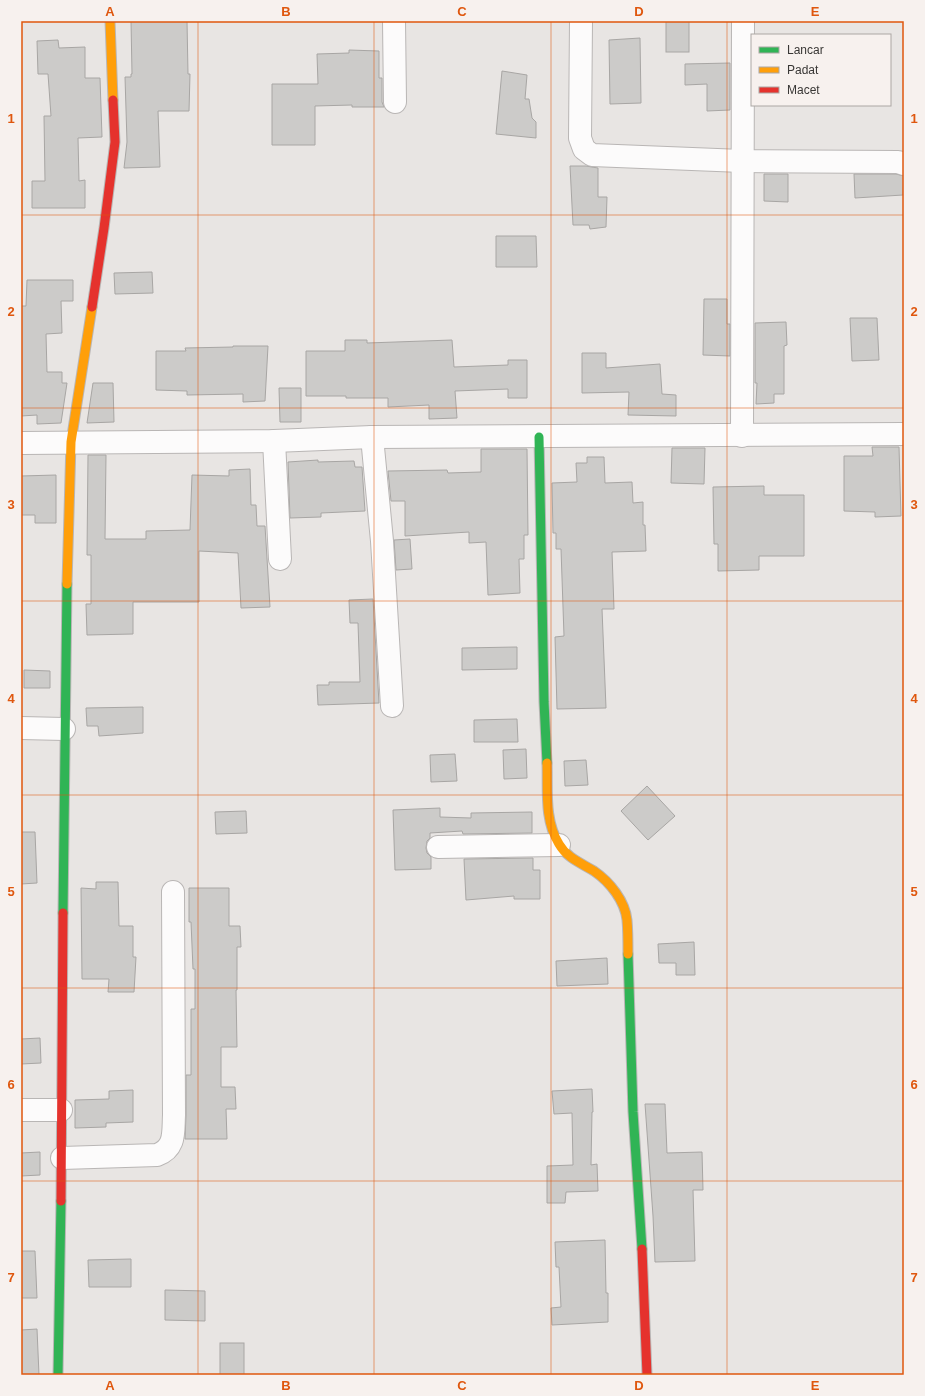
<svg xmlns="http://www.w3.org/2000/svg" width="925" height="1396" font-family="Arial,sans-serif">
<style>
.building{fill:#cccbc9;stroke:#a8a6a4}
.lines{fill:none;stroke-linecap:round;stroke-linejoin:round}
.street-casing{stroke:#b9b6b5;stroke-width:24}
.fast-casing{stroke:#b9b6b5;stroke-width:11}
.slow-casing{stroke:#b9b6b5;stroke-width:11}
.jam-casing{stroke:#b9b6b5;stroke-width:11}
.street{stroke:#fcfbfb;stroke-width:22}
.fast{stroke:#30b455;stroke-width:9}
.slow{stroke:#ff9f0a;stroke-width:9}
.jam{stroke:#e5322d;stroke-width:9}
.grid{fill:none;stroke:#df570e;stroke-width:1;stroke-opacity:0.55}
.neatline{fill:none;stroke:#df570e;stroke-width:1.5}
.grid-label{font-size:13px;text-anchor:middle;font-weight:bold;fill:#df570e}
</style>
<rect width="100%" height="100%" fill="#e8e5e3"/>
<g class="building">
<path d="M 131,21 L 187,21 L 188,74 L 190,74 L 189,111 L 158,111 L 160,167 L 124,168 L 127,142 L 125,77 L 131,77 L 131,74 L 132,74 Z"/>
<rect x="666" y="21" width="23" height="31"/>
<path d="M 640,38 L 641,103 L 610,104 L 609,40 Z"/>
<path d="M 58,40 L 59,48 L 85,47 L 85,78 L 100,78 L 102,137 L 78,138 L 79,181 L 85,180 L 85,208 L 32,208 L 32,181 L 45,181 L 44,116 L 51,116 L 48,74 L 38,74 L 37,41 Z"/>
<path d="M 349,50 L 379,51 L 379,78 L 382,78 L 382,102 L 384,107 L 352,107 L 352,105 L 315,106 L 315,145 L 272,145 L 272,84 L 318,84 L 317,54 L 349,53 Z"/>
<path d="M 730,63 L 730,110 L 707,111 L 707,84 L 685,85 L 685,64 Z"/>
<path d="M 502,71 L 527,75 L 525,99 L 529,99 L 532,118 L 536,122 L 536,138 L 496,134 Z"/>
<path d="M 570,166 L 586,166 L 598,168 L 598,197 L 607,197 L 606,227 L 590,229 L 589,225 L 573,225 Z"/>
<path d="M 764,174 L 788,174 L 788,202 L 764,201 Z"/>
<path d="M 854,174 L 896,174 L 904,176 L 903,195 L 855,198 Z"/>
<path d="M 496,236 L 536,236 L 537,267 L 496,267 Z"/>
<path d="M 152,272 L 153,293 L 115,294 L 114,273 Z"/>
<path d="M 27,280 L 73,280 L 73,301 L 61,301 L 62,333 L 46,334 L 47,372 L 62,372 L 62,383 L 67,383 L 61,423 L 37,424 L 37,415 L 21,416 L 21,306 L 26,306 Z"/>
<path d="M 704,299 L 727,299 L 727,324 L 730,324 L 730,356 L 703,355 Z"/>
<path d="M 850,318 L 877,318 L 879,360 L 852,361 Z"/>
<path d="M 786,322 L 787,345 L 784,346 L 784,394 L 774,394 L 774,403 L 756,404 L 757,383 L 755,383 L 755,323 Z"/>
<path d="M 345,340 L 367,340 L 367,343 L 452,340 L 454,367 L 508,365 L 508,360 L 527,360 L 527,398 L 508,398 L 508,389 L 455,391 L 457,418 L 429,419 L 429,405 L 388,407 L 388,398 L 346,398 L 346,396 L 306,396 L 306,351 L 345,351 Z"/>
<path d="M 233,346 L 268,346 L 265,401 L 243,402 L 243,394 L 187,395 L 187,391 L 156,390 L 156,351 L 186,351 L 185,348 L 233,347 Z"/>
<path d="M 582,353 L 606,353 L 606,368 L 660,364 L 662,394 L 676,395 L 676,416 L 628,415 L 629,392 L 582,393 Z"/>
<path d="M 93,383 L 113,383 L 114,422 L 87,423 Z"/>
<path d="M 279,388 L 301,388 L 301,422 L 280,422 Z"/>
<path d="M 872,447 L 899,447 L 901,516 L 875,517 L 875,512 L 844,511 L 844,456 L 873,456 Z"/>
<path d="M 672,448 L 705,448 L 704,484 L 671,483 Z"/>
<path d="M 481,449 L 527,449 L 528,535 L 524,535 L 524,559 L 519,559 L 520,593 L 488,595 L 486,542 L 469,543 L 469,532 L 405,536 L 405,501 L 391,501 L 388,471 L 447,470 L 448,473 L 481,472 Z"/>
<path d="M 88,455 L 106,455 L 105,539 L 146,539 L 146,531 L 190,530 L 192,475 L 229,476 L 229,470 L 250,469 L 251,505 L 256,505 L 257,526 L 265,526 L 270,607 L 241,608 L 238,553 L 199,551 L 199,602 L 133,602 L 133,634 L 87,635 L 86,604 L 91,604 L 91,555 L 87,555 Z"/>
<path d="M 587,457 L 604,457 L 605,483 L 632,482 L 633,503 L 643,502 L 643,525 L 645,525 L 646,551 L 612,552 L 614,609 L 602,609 L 606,708 L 557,709 L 555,637 L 564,636 L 561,549 L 556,549 L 556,533 L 553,533 L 552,483 L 577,482 L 576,463 L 587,463 Z"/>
<path d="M 318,460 L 318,462 L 354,461 L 355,467 L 362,467 L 365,511 L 321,513 L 321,517 L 290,518 L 288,462 Z"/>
<path d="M 56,475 L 56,523 L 35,523 L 35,515 L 21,515 L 21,476 Z"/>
<path d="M 764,486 L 764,495 L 804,495 L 804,556 L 759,556 L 759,570 L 718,571 L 718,544 L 714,544 L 713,487 Z"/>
<path d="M 410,539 L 412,569 L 396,570 L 394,540 Z"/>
<path d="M 373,599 L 379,703 L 318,705 L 317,685 L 329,685 L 329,682 L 360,682 L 358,623 L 350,623 L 349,600 Z"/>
<path d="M 517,647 L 517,669 L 462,670 L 462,648 Z"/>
<path d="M 24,670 L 50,671 L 50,688 L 24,688 Z"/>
<path d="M 143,707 L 143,733 L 99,736 L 98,726 L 87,726 L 86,708 Z"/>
<path d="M 517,719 L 518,742 L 474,742 L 474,720 Z"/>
<path d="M 526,749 L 527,778 L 504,779 L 503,750 Z"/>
<path d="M 455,754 L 457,781 L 431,782 L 430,755 Z"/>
<path d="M 586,760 L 588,785 L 565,786 L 564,761 Z"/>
<path d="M 647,786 L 675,816 L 648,840 L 621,811 Z"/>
<path d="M 440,808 L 440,817 L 471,818 L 471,813 L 532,812 L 532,833 L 463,834 L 462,831 L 430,833 L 430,838 L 427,841 L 426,848 L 427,853 L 431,857 L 431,869 L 395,870 L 393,810 Z"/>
<path d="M 246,811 L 247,833 L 216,834 L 215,812 Z"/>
<path d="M 21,832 L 35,832 L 37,883 L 21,884 Z"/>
<path d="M 533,858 L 533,870 L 540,870 L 540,899 L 514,899 L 514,896 L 466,900 L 464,859 Z"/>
<path d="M 96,882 L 118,882 L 119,926 L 133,926 L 133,957 L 136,957 L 134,992 L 108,992 L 109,979 L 82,979 L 81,888 L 96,889 Z"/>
<path d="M 189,888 L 229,888 L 229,926 L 240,926 L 241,947 L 237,947 L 237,990 L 236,990 L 237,1047 L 221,1047 L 221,1087 L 235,1087 L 236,1109 L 226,1109 L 227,1139 L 185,1139 L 186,1115 L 186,1075 L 191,1075 L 191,1009 L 195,1009 L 195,969 L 193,969 L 191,922 L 189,922 Z"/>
<path d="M 694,942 L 695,975 L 676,975 L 676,963 L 659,963 L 658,944 Z"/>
<path d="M 607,958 L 608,984 L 557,986 L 556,961 Z"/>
<path d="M 40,1038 L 41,1063 L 21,1064 L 21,1039 Z"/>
<path d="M 592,1089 L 593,1112 L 592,1112 L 591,1165 L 597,1164 L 598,1191 L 566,1192 L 565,1203 L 547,1203 L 547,1166 L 573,1165 L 572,1113 L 554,1114 L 552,1091 Z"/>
<path d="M 133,1090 L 133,1122 L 106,1123 L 106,1127 L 75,1128 L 75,1100 L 109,1099 L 109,1091 Z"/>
<path d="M 645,1104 L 665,1104 L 667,1153 L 702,1152 L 703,1190 L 693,1190 L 695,1261 L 655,1262 L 653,1216 Z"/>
<path d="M 40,1152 L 40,1175 L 21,1176 L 21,1153 Z"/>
<path d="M 605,1240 L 606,1293 L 608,1293 L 608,1322 L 552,1325 L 551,1308 L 561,1307 L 559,1267 L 556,1267 L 555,1242 Z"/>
<path d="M 21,1251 L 35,1251 L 37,1298 L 21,1298 Z"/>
<path d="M 131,1259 L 131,1287 L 89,1287 L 88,1260 Z"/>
<path d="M 165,1290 L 205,1291 L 205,1321 L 165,1320 Z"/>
<path d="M 37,1329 L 39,1375 L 21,1375 L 21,1330 Z"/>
<rect x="220" y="1343" width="24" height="32"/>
</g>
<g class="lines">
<defs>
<g id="street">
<path d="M 394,21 L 395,102"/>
<path d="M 581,21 L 580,138 L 584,149 L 592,155 L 742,161 L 898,162 L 904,164"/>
<path d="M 742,436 L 743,21"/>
<path d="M 372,437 L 382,541 L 392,706"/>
<path d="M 274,441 L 280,559"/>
<path d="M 21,443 L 274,441 L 372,437 L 904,434"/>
<path d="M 21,728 L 64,729"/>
<path d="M 438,847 L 559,845"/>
<path d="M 21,1110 L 61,1110"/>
<path d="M 62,1158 L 157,1155 C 176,1148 173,1132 174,1115 L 173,892"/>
</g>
<g id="fast">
<path d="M 539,437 L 544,702 L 547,763"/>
<path d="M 63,913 L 67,584"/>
<path d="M 628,954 L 633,1112 L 642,1249"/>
<path d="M 58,1375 L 61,1201"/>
</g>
<g id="slow">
<path d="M 110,21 L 113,100"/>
<path d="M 67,584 L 71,442 L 92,307"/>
<path d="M 547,763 C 548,790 544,820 559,844 C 567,858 581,863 594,871 C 610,882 625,901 627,920 C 628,931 628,943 628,954"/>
</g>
<g id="jam">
<path d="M 92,307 L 104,228 L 115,142 L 113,100"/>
<path d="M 61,1201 L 63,913"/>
<path d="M 642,1249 L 647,1375"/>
</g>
</defs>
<use href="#street" class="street-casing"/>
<use href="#fast" class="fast-casing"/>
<use href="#slow" class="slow-casing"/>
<use href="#jam" class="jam-casing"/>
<use href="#street" class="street"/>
<use href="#fast" class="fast"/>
<use href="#slow" class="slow"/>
<use href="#jam" class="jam"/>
</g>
<path class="grid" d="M 198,21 L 198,1375M 374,21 L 374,1375M 551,21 L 551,1375M 727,21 L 727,1375M 21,215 L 904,215M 21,408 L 904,408M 21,601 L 904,601M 21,795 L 904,795M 21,988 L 904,988M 21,1181 L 904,1181"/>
<rect width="925" height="1396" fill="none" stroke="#f7f1ee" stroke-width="44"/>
<rect x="751" y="34" width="140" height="72" fill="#f7f1ee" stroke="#aba7a4"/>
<rect x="759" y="47" width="20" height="6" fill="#30b455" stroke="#aba7a4"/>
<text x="787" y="54" font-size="12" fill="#393735">Lancar</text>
<rect x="759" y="67" width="20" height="6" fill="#ff9f0a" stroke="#aba7a4"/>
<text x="787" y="74" font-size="12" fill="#393735">Padat</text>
<rect x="759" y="87" width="20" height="6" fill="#e5322d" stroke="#aba7a4"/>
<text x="787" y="94" font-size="12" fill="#393735">Macet</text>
<rect x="22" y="22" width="881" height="1352" class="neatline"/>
<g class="grid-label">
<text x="110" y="16">A</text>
<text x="286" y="16">B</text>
<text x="462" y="16">C</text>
<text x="639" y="16">D</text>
<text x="815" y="16">E</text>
<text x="11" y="123">1</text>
<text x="914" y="123">1</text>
<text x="11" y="316">2</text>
<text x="914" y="316">2</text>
<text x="11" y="509">3</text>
<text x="914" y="509">3</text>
<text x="11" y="703">4</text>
<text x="914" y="703">4</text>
<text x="11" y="896">5</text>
<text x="914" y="896">5</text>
<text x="11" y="1089">6</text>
<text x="914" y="1089">6</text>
<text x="11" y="1282">7</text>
<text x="914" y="1282">7</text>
<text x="110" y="1390">A</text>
<text x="286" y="1390">B</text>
<text x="462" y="1390">C</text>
<text x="639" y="1390">D</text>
<text x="815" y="1390">E</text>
</g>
</svg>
